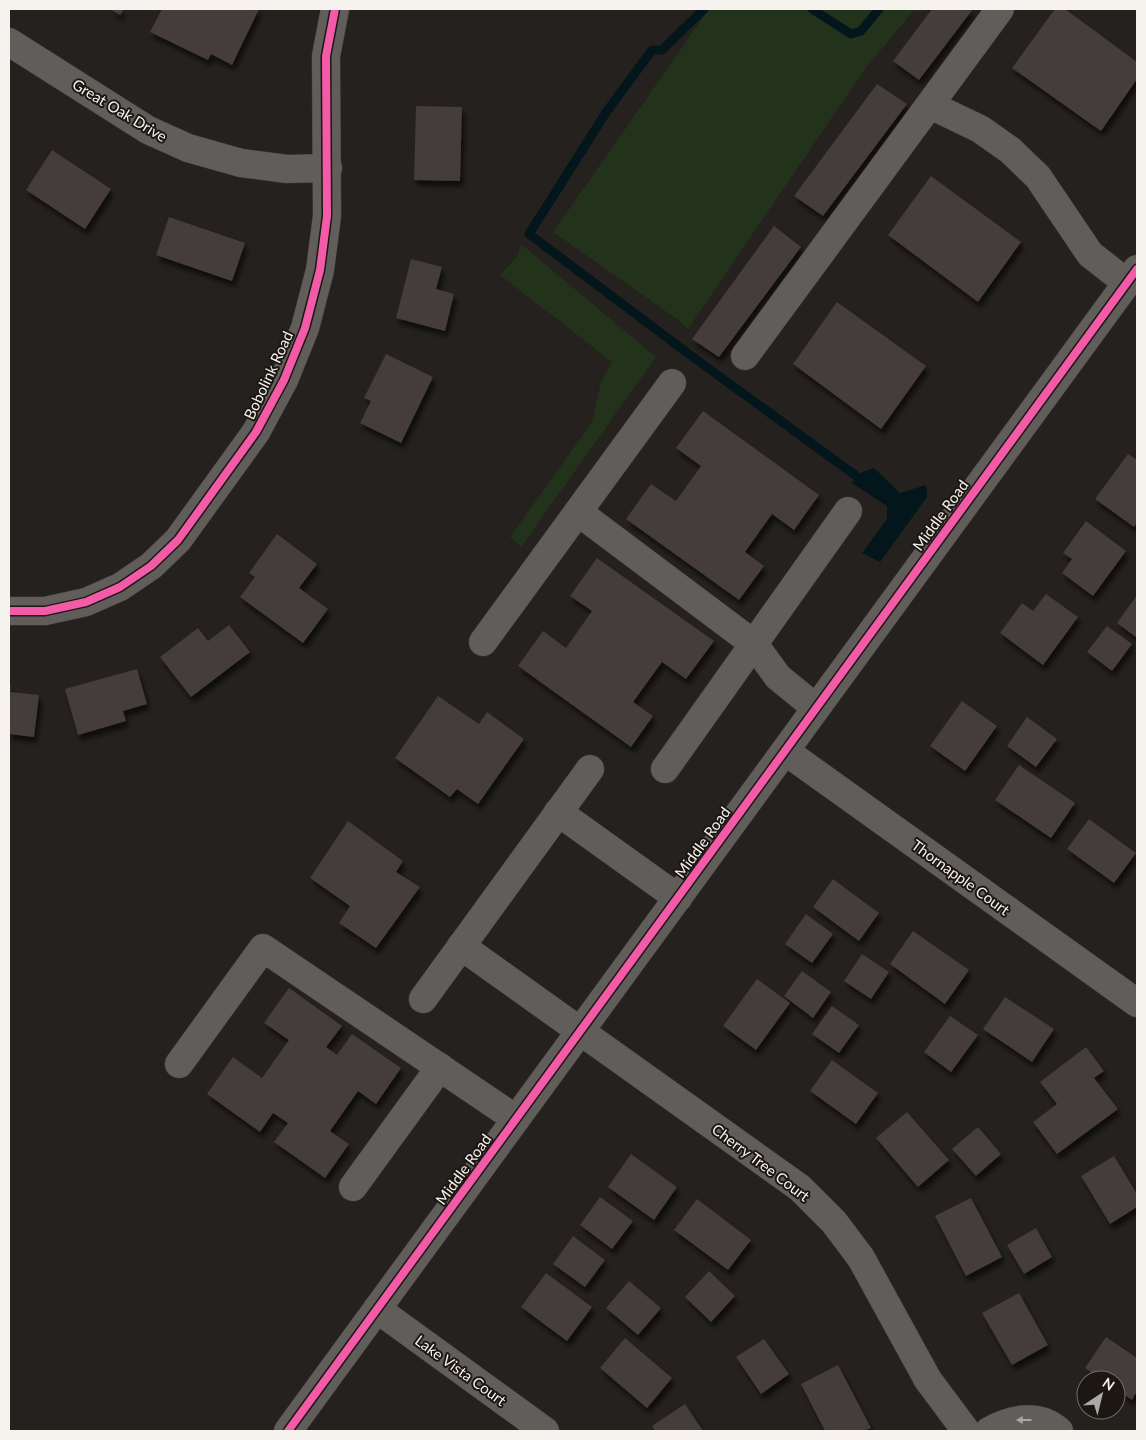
<svg xmlns="http://www.w3.org/2000/svg" width="1146" height="1440" font-family="Lato,sans-serif">
<style>
.green{fill:#23321b}
.water{fill:#03161b}
.lines{fill:none;stroke-linecap:round;stroke-linejoin:round}
.stream{stroke:#03161b;stroke-width:9}
.building{fill:#453c3a;filter:url(#shadow)}
.minor-casing{stroke:#3f3d3a;stroke-width:29}
.minor{stroke:#605d5b;stroke-width:28}
.cycleway-casing{stroke:#1d1713;stroke-width:11}
.cycleway{stroke:#f35aa7;stroke-width:8}
.oneway{fill:#aba8a4}
.labels{text-anchor:middle;dominant-baseline:central;stroke-width:4;stroke-linejoin:round;paint-order:stroke}
.street-label{font-size:15px;fill:#f6f2ee;stroke:#1d1713}
</style>
<defs>
<filter id="shadow"><feDropShadow dx="3" dy="5.5" stdDeviation="2.5" flood-color="#0009"/></filter>
</defs>
<rect width="100%" height="100%" fill="#24211f"/>
<g class="green">
<path d="M 709,9 L 915,9 L 865,69 L 688,329 L 681,322 L 553,232 Z"/>
<path d="M 521,244 L 656,357 L 521,547 L 510,537 L 592,422 L 601,382 L 612,362 L 500,275 L 517,257 Z"/>
</g>
<path class="water" d="M 874,468 L 900,493 L 926,485 L 927,497 L 880,562 L 862,553 L 887,519 L 887,506 L 852,483 L 855,475 Z"/>
<g class="lines">
<g class="stream">
<path d="M 704,9 L 662,50 L 652,50 L 607,111 L 529,234 L 686,352 L 855,475"/>
<path d="M 812,9 L 851,34 L 861,31 L 879,9"/>
</g>
</g>
<g class="building">
<path d="M 110,9 L 124,9 L 120,15 Z"/>
<path d="M 162,9 L 259,9 L 232,65 L 211,54 L 208,60 L 150,32 Z"/>
<path d="M 932,9 L 973,9 L 919,80 L 893,61 Z"/>
<path d="M 1055,9 L 1065,9 L 1137,62 L 1137,79 L 1101,131 L 1012,68 Z"/>
<path d="M 877,84 L 907,104 L 823,216 L 794,196 Z"/>
<path d="M 416,106 L 462,107 L 460,181 L 414,180 Z"/>
<path d="M 52,150 L 111,189 L 85,229 L 26,190 Z"/>
<path d="M 931,176 L 1021,242 L 978,302 L 888,235 Z"/>
<path d="M 169,217 L 245,243 L 232,281 L 156,255 Z"/>
<path d="M 774,226 L 801,247 L 719,357 L 692,339 Z"/>
<path d="M 411,259 L 442,267 L 436,289 L 454,294 L 445,331 L 396,318 Z"/>
<path d="M 837,302 L 926,366 L 881,429 L 793,364 Z"/>
<path d="M 386,354 L 433,377 L 401,443 L 360,423 L 371,401 L 364,398 Z"/>
<path d="M 703,411 L 819,495 L 794,530 L 772,514 L 745,552 L 764,566 L 739,600 L 626,519 L 651,484 L 676,501 L 701,466 L 676,448 Z"/>
<path d="M 1128,454 L 1137,460 L 1137,523 L 1134,527 L 1095,499 Z"/>
<path d="M 1086,521 L 1126,551 L 1093,596 L 1062,573 L 1072,559 L 1063,553 Z"/>
<path d="M 277,534 L 317,564 L 299,588 L 328,609 L 303,643 L 240,597 L 255,577 L 249,573 Z"/>
<path d="M 597,558 L 714,641 L 686,679 L 662,662 L 633,702 L 653,716 L 631,747 L 518,666 L 543,631 L 566,648 L 592,611 L 570,596 Z"/>
<path d="M 1046,594 L 1078,617 L 1043,665 L 1000,633 L 1022,603 L 1033,611 Z"/>
<path d="M 1137,595 L 1137,638 L 1117,623 Z"/>
<path d="M 229,625 L 250,652 L 191,697 L 160,657 L 198,628 L 208,641 Z"/>
<path d="M 1107,626 L 1132,644 L 1112,671 L 1087,652 Z"/>
<path d="M 137,669 L 147,704 L 123,711 L 126,721 L 78,735 L 65,689 Z"/>
<path d="M 9,686 L 11,686 L 10,692 L 39,695 L 34,737 L 9,734 Z"/>
<path d="M 438,696 L 479,724 L 487,712 L 524,739 L 478,804 L 457,789 L 450,797 L 395,758 Z"/>
<path d="M 962,701 L 997,726 L 965,771 L 930,746 Z"/>
<path d="M 1027,717 L 1057,739 L 1036,767 L 1007,746 Z"/>
<path d="M 1019,765 L 1075,803 L 1051,838 L 995,800 Z"/>
<path d="M 1089,819 L 1136,853 L 1114,883 L 1067,849 Z"/>
<path d="M 348,821 L 403,861 L 396,872 L 420,887 L 376,948 L 339,923 L 350,906 L 310,878 Z"/>
<path d="M 833,879 L 879,913 L 859,941 L 813,907 Z"/>
<path d="M 806,914 L 833,934 L 812,963 L 785,944 Z"/>
<path d="M 913,931 L 969,970 L 945,1004 L 890,964 Z"/>
<path d="M 862,954 L 889,972 L 871,999 L 844,981 Z"/>
<path d="M 802,971 L 831,992 L 813,1018 L 784,996 Z"/>
<path d="M 757,979 L 790,1003 L 756,1050 L 723,1026 Z"/>
<path d="M 289,988 L 342,1026 L 326,1047 L 337,1055 L 352,1034 L 401,1068 L 376,1104 L 358,1091 L 330,1131 L 349,1144 L 325,1178 L 274,1142 L 288,1123 L 273,1113 L 260,1132 L 207,1094 L 233,1057 L 262,1078 L 289,1040 L 264,1023 Z"/>
<path d="M 1005,997 L 1054,1029 L 1032,1062 L 983,1029 Z"/>
<path d="M 832,1006 L 859,1025 L 839,1053 L 812,1034 Z"/>
<path d="M 950,1016 L 978,1035 L 951,1072 L 924,1052 Z"/>
<path d="M 1086,1047 L 1104,1071 L 1094,1078 L 1118,1109 L 1057,1154 L 1033,1122 L 1057,1104 L 1040,1082 Z"/>
<path d="M 832,1060 L 878,1093 L 856,1124 L 810,1091 Z"/>
<path d="M 907,1112 L 949,1160 L 918,1187 L 876,1138 Z"/>
<path d="M 978,1127 L 1001,1154 L 976,1176 L 952,1149 Z"/>
<path d="M 631,1154 L 677,1187 L 654,1220 L 608,1187 Z"/>
<path d="M 1114,1156 L 1137,1194 L 1137,1207 L 1110,1224 L 1081,1176 Z"/>
<path d="M 600,1197 L 633,1221 L 612,1249 L 580,1225 Z"/>
<path d="M 971,1198 L 1002,1257 L 966,1276 L 935,1216 Z"/>
<path d="M 697,1199 L 751,1240 L 728,1270 L 674,1230 Z"/>
<path d="M 1036,1228 L 1052,1257 L 1024,1274 L 1007,1245 Z"/>
<path d="M 573,1236 L 605,1260 L 585,1287 L 553,1264 Z"/>
<path d="M 709,1271 L 735,1296 L 711,1322 L 685,1297 Z"/>
<path d="M 546,1273 L 592,1307 L 567,1341 L 521,1307 Z"/>
<path d="M 629,1281 L 661,1308 L 638,1335 L 606,1308 Z"/>
<path d="M 1019,1293 L 1048,1345 L 1012,1365 L 982,1313 Z"/>
<path d="M 1106,1337 L 1137,1358 L 1137,1391 L 1132,1400 L 1116,1389 L 1116,1380 L 1102,1380 L 1085,1368 Z"/>
<path d="M 625,1338 L 672,1378 L 647,1408 L 600,1368 Z"/>
<path d="M 764,1339 L 789,1374 L 761,1394 L 736,1357 Z"/>
<path d="M 838,1365 L 871,1428 L 864,1431 L 825,1431 L 801,1384 Z"/>
<path d="M 685,1404 L 703,1431 L 655,1431 L 652,1426 Z"/>
</g>
<g class="lines">
<defs>
<g id="minor">
<path d="M 9,42 L 148,130 L 188,148 L 241,163 L 287,169 L 328,168"/>
<path d="M 930,105 L 980,129 L 1010,150 L 1038,177 L 1090,254 L 1127,283"/>
<path d="M 745,356 L 1000,9"/>
<path d="M 578,512 L 754,644 L 778,677 L 816,708"/>
<path d="M 9,611 L 45,611 L 86,602 L 120,587 L 151,566 L 178,540 L 256,432 L 284,380 L 305,328 L 320,270 L 327,216 L 326,56 L 335,9"/>
<path d="M 483,642 L 672,383"/>
<path d="M 785,751 L 1137,1003"/>
<path d="M 665,769 L 848,511"/>
<path d="M 558,812 L 678,898"/>
<path d="M 461,946 L 800,1188 L 834,1222 L 861,1258 L 928,1380 L 966,1431"/>
<path d="M 423,999 L 590,769"/>
<path d="M 179,1064 L 263,948 L 516,1119"/>
<path d="M 353,1187 L 440,1067"/>
<path d="M 377,1309 L 545,1431"/>
<path d="M 288,1431 L 1137,269"/>
<path d="M 989,1431 C 1010,1419 1038,1412 1059,1431"/>
</g>
</defs>
<use href="#minor" class="minor-casing"/>
<use href="#minor" class="minor"/>
<defs>
<g id="cycleway">
<path d="M 9,611 L 45,611 L 86,602 L 120,587 L 151,566 L 178,540 L 256,432 L 284,380 L 305,328 L 320,270 L 327,216 L 326,56 L 335,9"/>
<path d="M 288,1431 L 1137,269"/>
</g>
</defs>
<use href="#cycleway" class="cycleway-casing"/>
<use href="#cycleway" class="cycleway"/>
</g>
<defs><path id="oneway-solid" d="M-6-.8H1V-3.2L6.5 0L1 3.2V.8H-6Z" transform="scale(1.25)"/></defs>
<use class="oneway" href="#oneway-solid" transform="translate(1024 1420) rotate(-180)"/>
<g class="labels">
<g class="street-label">
<text transform="translate(120 110) rotate(31)">Great Oak Drive</text>
<text transform="translate(268 375) rotate(-65)">Bobolink Road</text>
<text transform="translate(940 515) rotate(-54)">Middle Road</text>
<text transform="translate(702 842) rotate(-54)">Middle Road</text>
<text transform="translate(961 877) rotate(36)">Thornapple Court</text>
<text transform="translate(761 1162) rotate(37)">Cherry Tree Court</text>
<text transform="translate(463 1169) rotate(-54)">Middle Road</text>
<text transform="translate(461 1370) rotate(36)">Lake Vista Court</text>
</g>
</g>
<rect width="1146" height="1440" fill="none" stroke="#f6f2ee" stroke-width="20"/>
<g transform="translate(1101 1395) rotate(35)"><circle r="24" fill="#1d1713" stroke="#746f6b"/>
<path d="M0-4L9 19L0 12L-9 19Z" fill="#aca9a6"/>
<text y="-8" font-size="14" font-weight="bold" text-anchor="middle" fill="#f6f2ee">N</text>
</g>
</svg>
